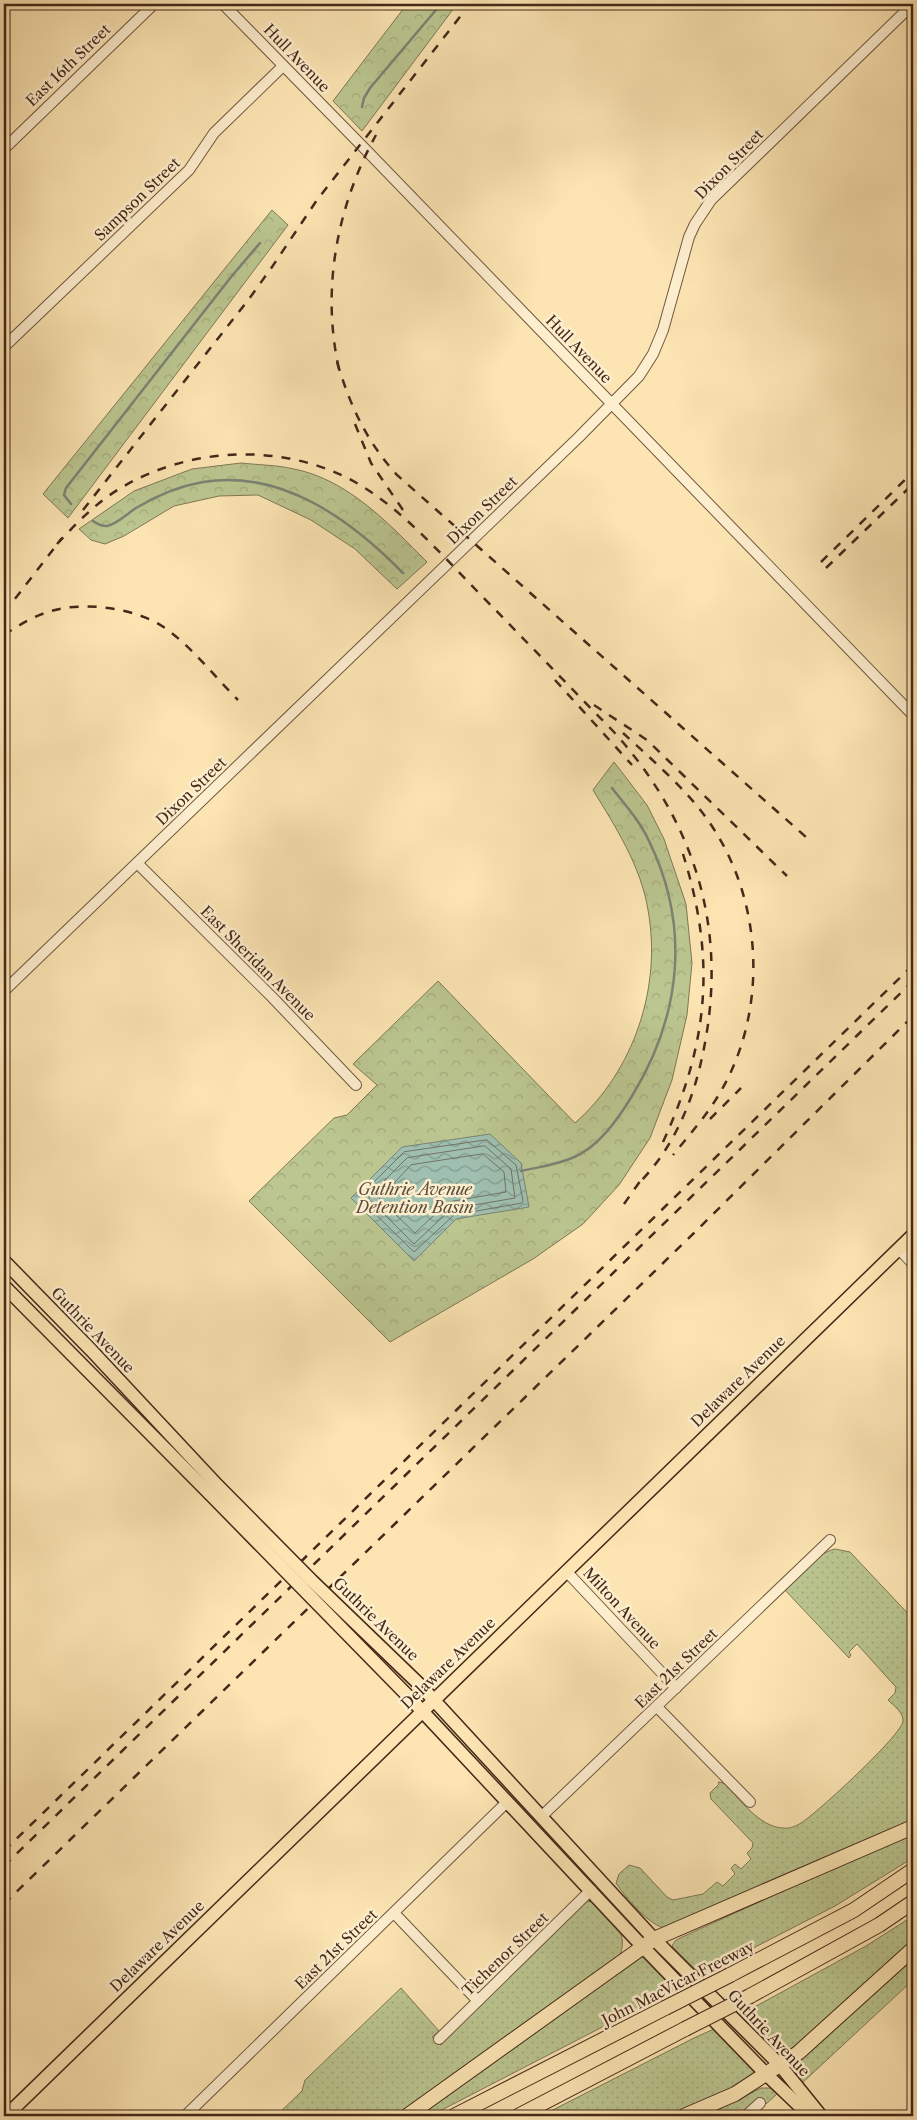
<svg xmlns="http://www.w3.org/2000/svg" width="917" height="2120" font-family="'Libre Caslon Text',serif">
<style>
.grass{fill:url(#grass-dots);stroke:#807754}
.forest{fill:url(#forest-crowns);stroke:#807754}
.water{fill:url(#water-waves);stroke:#7b8374}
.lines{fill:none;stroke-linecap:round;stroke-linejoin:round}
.shore{stroke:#727464;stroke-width:1}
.stream{stroke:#7b8374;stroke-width:2.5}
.minor-casing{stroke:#725740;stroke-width:12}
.major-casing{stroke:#442819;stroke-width:15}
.highway-casing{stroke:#442819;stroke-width:16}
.minor{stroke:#fdeece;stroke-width:10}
.major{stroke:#fce5b3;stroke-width:12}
.highway{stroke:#fce5b3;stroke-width:14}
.rail{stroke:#442819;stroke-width:2.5;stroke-dasharray:9 9;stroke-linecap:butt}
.major-bridge-casing{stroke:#442819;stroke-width:15;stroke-linecap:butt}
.highway-bridge-casing{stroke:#442819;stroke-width:16;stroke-linecap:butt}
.major-bridge{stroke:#fce5b3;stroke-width:12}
.highway-bridge{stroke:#fce5b3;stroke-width:14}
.labels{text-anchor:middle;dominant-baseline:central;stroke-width:5;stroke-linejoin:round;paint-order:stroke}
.street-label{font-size:15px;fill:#442819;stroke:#fdeece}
.water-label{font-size:16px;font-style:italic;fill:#5b4e3f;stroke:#fdeece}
</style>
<defs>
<pattern id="grass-dots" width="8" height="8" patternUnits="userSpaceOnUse" patternTransform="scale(1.25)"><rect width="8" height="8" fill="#bbc690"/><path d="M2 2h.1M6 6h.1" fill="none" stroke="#a2aa7c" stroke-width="1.8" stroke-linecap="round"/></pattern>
<pattern id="forest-crowns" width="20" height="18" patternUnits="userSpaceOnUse" patternTransform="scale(1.25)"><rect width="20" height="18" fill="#bbc690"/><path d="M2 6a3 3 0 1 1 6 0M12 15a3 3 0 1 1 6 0" fill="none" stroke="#a2aa7c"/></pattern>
<pattern id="water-waves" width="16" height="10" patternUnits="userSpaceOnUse" patternTransform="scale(1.25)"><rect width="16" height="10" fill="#9fbfb0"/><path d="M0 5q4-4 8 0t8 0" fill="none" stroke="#839b8e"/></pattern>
</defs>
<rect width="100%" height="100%" fill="#fce5b3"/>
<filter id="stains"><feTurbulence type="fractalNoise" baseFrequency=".004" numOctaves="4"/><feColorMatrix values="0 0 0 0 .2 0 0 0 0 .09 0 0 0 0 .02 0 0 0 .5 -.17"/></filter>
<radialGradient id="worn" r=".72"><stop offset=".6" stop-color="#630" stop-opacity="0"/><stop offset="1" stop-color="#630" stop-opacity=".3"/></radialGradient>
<g class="grass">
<path d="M 835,1549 L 850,1552 L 913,1619 L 913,1820 L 667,1929 C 648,1925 626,1898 616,1883 L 619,1874 L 629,1865 L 640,1868 L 667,1897 L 673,1900 L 703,1894 L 717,1882 L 723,1886 L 735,1874 L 731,1868 L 735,1864 L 741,1869 L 751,1859 L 747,1853 L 752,1848 L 753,1843 L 711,1799 L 710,1793 L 719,1784 L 718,1782 L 724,1783 C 740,1799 759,1827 783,1828 C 790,1829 796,1826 801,1823 C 817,1813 902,1735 903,1721 C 904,1713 893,1705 888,1700 L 895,1693 L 896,1687 L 894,1685 L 857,1644 L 849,1652 L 851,1655 L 849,1658 L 784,1589 C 798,1575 815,1554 835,1549 Z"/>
<path d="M 913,1832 L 913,1857 L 908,1861 L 835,1906 L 701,1975 L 672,1946 L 675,1941 L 680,1938 Z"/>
<path d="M 593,1901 C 610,1919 632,1932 618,1959 L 397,2116 L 276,2116 L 302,2091 L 305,2080 L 401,1988 L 439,2031 L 432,2037 L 441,2045 L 462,2022 L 586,1902 Z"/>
<path d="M 913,1916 L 913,1943 L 790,2051 L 782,2054 L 775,2054 L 738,2016 L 866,1946 Z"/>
<path d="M 647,1955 L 678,1988 L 430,2116 L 416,2116 L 642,1957 Z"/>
<path d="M 913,1957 L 913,1980 L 801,2084 C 794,2073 795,2066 804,2056 Z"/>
<path d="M 714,2029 L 756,2072 L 743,2082 L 712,2099 L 666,2116 L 541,2116 L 694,2038 Z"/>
<path d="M 761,2088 L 770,2088 L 778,2093 L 766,2104 L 759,2099 L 741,2116 L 704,2116 Z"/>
</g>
<g class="forest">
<path d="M 407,4 L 457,4 L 362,131 L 333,101 Z"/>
<path d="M 272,210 L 288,225 L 68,518 L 43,494 Z"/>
<path d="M 241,463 C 259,465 277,465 294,469 C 349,480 389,524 427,562 L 397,589 L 355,549 L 311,520 L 258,495 L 219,496 L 174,506 L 124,536 L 105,544 L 91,540 L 79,529 L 134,491 L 192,469 Z"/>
<path d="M 614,762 L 647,805 L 664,839 L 686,904 L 692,963 L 687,1015 L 672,1080 L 650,1138 L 619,1185 L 583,1224 L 533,1259 L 390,1342 L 249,1201 L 334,1118 L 347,1115 L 377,1085 L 353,1064 L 438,981 L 575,1123 C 634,1071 662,987 648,910 C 641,866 615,826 593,790 Z"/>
</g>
<path class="water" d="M 490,1134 L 521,1163 L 529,1207 L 456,1219 L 414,1261 L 351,1198 L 402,1147 Z"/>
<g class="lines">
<g class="shore">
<path d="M 487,1140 L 516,1165 L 523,1201 L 522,1203 L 454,1215 L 414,1252 L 360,1199 L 360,1196 L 404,1152 Z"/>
<path d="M 485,1146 L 511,1169 L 515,1198 L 451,1209 L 414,1244 L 369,1199 L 369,1196 L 407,1158 Z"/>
<path d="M 483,1154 L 504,1172 L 506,1192 L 448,1202 L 415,1233 L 379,1199 L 411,1165 Z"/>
</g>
<g class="stream">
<path d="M 362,107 L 364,98 L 370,88 L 441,4"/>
<path d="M 71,504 L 64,495 L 66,488 L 231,277 L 260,243"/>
<path d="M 93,521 C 97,524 102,526 107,526 C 117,524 128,513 136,508 C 156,496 180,486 203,482 C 282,469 351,520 403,573"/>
<path d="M 521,1171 C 538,1167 556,1165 572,1158 C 598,1148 618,1119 632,1096 C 681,1016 691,927 649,841 C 640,821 625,805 612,788"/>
</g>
<defs>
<g id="minor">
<path d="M 223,4 L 367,151 L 913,715"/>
<path d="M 4,149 L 154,4"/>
<path d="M 4,347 L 189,170 L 214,133 L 283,66"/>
<path d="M 137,863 L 272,997 L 356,1085"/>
<path d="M 4,991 L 579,437 L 639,376 L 653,354 L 663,330 L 689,237 L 695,224 L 711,200 L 913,4"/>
<path d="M 899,1249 L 913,1264"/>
<path d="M 566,1571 L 676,1688"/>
<path d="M 657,1707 L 750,1802"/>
<path d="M 542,1816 L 830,1540"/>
<path d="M 394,1913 L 478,2001"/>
<path d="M 439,2039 L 591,1890"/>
<path d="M 185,2116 L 507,1802"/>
<path d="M 746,2116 L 760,2103"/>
</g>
<g id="major">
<path d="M 4,1261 L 91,1350 L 218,1486"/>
<path d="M 4,1286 L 210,1494"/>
<path d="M 419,1684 L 654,1939 L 779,2064 L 821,2116"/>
<path d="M 408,1696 L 643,1947 L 766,2074 L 810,2116"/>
<path d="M 6,2116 L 913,1235"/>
</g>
<g id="highway">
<path d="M 730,1975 L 854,1910 L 913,1870"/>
<path d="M 750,1996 L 879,1925 L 913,1902"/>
<path d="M 407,2116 L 654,1939 L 913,1827"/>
<path d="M 454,2116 L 665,2008"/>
<path d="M 518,2116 L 685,2029"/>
<path d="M 684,2116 L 735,2094 L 798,2053 L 913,1949"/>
</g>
</defs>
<use href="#minor" class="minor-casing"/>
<use href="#major" class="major-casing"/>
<use href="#highway" class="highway-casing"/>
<use href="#minor" class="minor"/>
<use href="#major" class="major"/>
<use href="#highway" class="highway"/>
<g class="rail">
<path d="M 337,362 C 350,405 366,441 397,475 L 806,837"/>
<path d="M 339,369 C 321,289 337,206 376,135"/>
<path d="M 355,424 L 371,463 L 405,513"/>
<path d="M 83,510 L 249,299 L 272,267 L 317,200 L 470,4"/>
<path d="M 57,544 C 73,527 88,511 107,497 C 180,445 288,439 365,488 C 407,515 441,554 476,590 C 522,637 567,684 613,731 C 699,826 730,937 701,1062 C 691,1106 672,1149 640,1182"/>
<path d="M 821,562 L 913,472"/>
<path d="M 826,568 L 913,484"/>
<path d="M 4,613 L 62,538"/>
<path d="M 4,635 C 19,625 34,616 51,611 C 84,601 137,608 165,628 C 192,647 214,676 238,700"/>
<path d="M 555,680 L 632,765"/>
<path d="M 594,705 L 647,740 L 787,876"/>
<path d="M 623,733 C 650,758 686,789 707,819 C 763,897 769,1008 721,1091 C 708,1114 690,1134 673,1155"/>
<path d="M 710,1119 L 741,1088"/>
<path d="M 663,1142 C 709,1042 716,959 683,854"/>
<path d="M 624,1204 L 643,1177"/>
<path d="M 4,1851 L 913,965"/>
<path d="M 4,1866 L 913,981"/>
<path d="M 4,1904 L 694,1233 L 913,1016"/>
</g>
<defs>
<g id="major-bridge">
<path d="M 218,1486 L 312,1581 L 419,1684"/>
<path d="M 210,1494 L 408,1696"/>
</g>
<g id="highway-bridge">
<path d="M 665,2008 L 730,1975"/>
<path d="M 685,2029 L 750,1996"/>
</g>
</defs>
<use href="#major-bridge" class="major-bridge-casing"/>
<use href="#highway-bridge" class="highway-bridge-casing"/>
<use href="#major-bridge" class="major-bridge"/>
<use href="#highway-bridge" class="highway-bridge"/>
</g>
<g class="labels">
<g class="street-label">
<text transform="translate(297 58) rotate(46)">Hull Avenue</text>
<text transform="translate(68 65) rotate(-44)">East 16th Street</text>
<text transform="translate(729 164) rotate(-46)">Dixon Street</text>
<text transform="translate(137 199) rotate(-44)">Sampson Street</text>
<text transform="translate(579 349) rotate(46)">Hull Avenue</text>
<text transform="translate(482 510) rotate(-44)">Dixon Street</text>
<text transform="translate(191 791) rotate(-44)">Dixon Street</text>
<text transform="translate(258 963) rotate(45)">East Sheridan Avenue</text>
<text transform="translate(93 1330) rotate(46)">Guthrie Avenue</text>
<text transform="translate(738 1381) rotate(-44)">Delaware Avenue</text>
<text transform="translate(622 1608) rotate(47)">Milton Avenue</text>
<text transform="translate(376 1619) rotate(44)">Guthrie Avenue</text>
<text transform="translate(448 1663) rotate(-44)">Delaware Avenue</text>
<text transform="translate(676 1668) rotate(-44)">East 21st Street</text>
<text transform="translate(157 1946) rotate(-44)">Delaware Avenue</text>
<text transform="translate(336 1949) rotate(-44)">East 21st Street</text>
<text transform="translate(505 1954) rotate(-44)">Tichenor Street</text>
<text transform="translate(678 1983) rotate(-27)">John MacVicar Freeway</text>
<text transform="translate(769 2033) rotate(47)">Guthrie Avenue</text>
</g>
<g class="water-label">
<text x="415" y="1189">Guthrie Avenue<tspan x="415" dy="18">Detention Basin</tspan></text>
</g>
</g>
<rect width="917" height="2120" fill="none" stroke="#fce5b3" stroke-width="20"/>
<rect x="5" y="5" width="907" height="2110" fill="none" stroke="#442819" stroke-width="2.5"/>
<rect x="10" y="10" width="897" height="2100" fill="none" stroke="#442819"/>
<rect width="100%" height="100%" filter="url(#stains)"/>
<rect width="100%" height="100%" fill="url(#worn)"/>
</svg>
